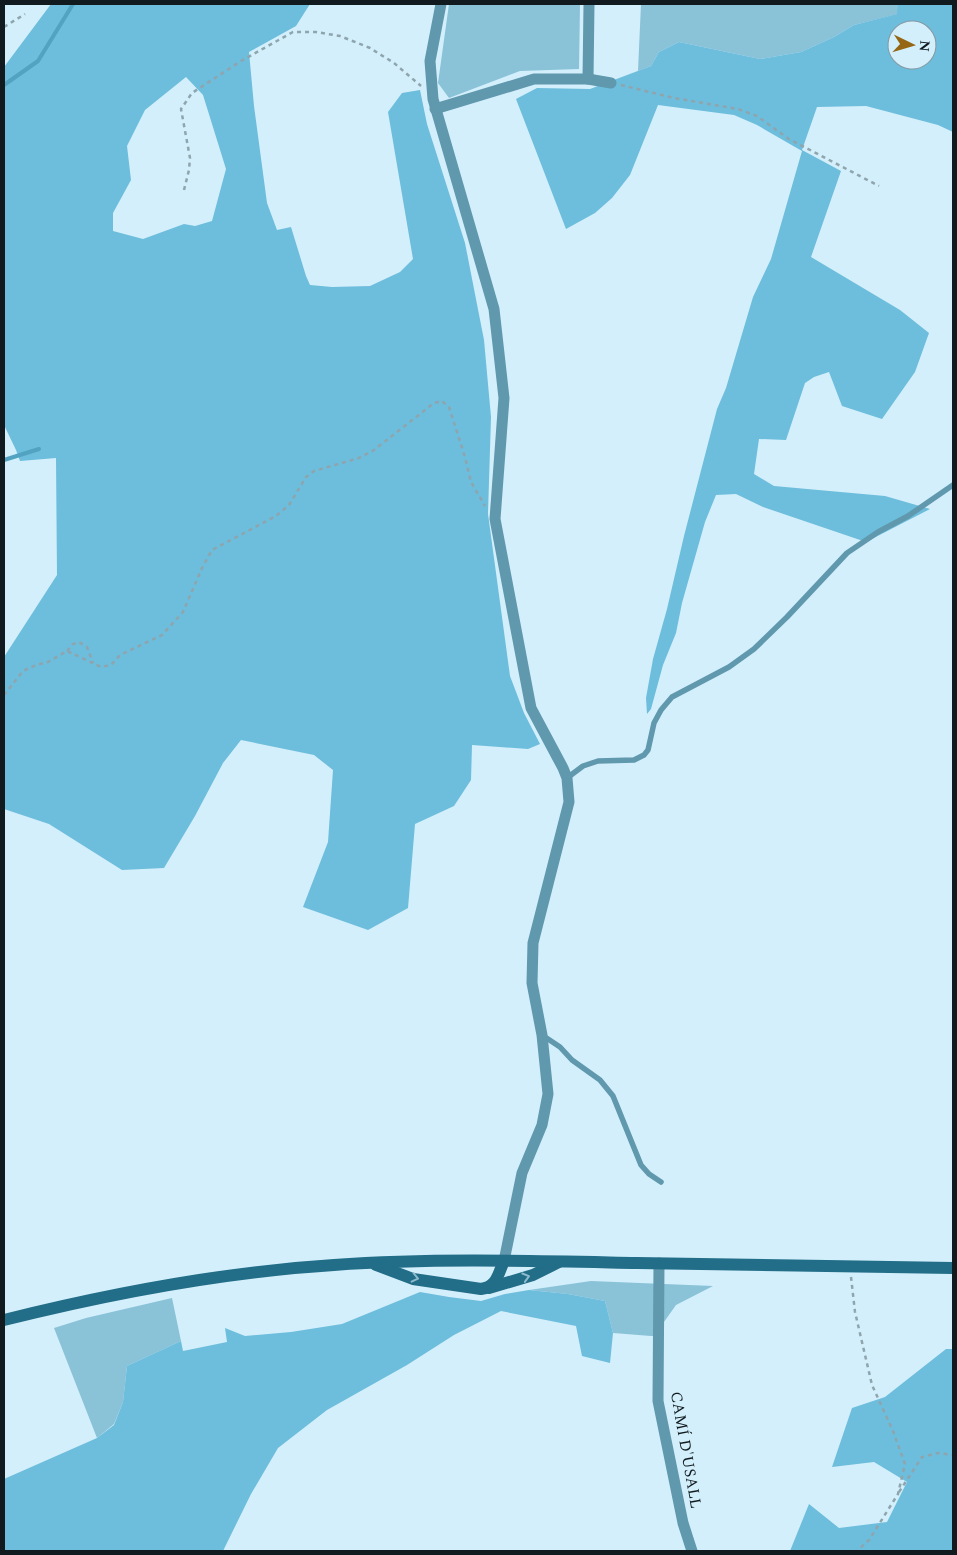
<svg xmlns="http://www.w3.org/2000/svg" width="957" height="1555" font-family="Spectral,serif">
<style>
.green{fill:#8ac2d8}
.forest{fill:#6dbddc;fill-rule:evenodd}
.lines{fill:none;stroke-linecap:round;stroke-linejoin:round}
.stream{stroke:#52a2c1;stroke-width:4}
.path{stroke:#8fa5ae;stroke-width:2.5;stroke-dasharray:4 4;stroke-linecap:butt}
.lane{stroke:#6098ae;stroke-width:5.5}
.street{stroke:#6098ae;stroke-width:11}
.secondary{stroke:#226d87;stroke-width:12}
.oneway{stroke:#8cbbcd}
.labels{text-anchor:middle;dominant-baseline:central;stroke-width:5;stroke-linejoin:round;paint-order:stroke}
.street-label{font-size:16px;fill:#111b1f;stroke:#d3effb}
</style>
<rect width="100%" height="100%" fill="#d3effb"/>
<g class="green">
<path d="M 449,4 L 580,4 L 579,69 L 520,71 L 449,98 L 438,83 Z"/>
<path d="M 641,4 L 898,4 L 898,14 L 854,25 L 834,37 L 801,52 L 760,59 L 679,42 L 659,52 L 651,66 L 638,71 Z"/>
<path d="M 591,1281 L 713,1286 L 676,1305 L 654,1336 L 651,1336 L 613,1333 L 605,1301 L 568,1294 L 529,1290 Z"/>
<path d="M 172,1298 L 181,1341 L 127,1366 L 123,1402 L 114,1424 L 97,1438 L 54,1328 L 86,1318 Z"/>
</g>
<g class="forest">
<path d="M 51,4 L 310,4 L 296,26 L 249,52 L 254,106 L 267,203 L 277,230 L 291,227 L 306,276 L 310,285 L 332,287 L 370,286 L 400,272 L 413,259 L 388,112 L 402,93 L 420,90 L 427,124 L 465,243 L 484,340 L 491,417 L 488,514 L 510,676 L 524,713 L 540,744 L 528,749 L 472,745 L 471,780 L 454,806 L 415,824 L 408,908 L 368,930 L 303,907 L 328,842 L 333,770 L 314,755 L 241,740 L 223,763 L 195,816 L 164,868 L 122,870 L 49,824 L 4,809 L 4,657 L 57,575 L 56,458 L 20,461 L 16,450 L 4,425 L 4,67 ZM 186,77 L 203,95 L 226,169 L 212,221 L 195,226 L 184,224 L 143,239 L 113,231 L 113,213 L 131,180 L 127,146 L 145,110 Z"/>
<path d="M 898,4 L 953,4 L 953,132 L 938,125 L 866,106 L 817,107 L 802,150 L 841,171 L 811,257 L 900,310 L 929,333 L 915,372 L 882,419 L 842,406 L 829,372 L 814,377 L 805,383 L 786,440 L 759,439 L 754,474 L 774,486 L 885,496 L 930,509 L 866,542 L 763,507 L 736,494 L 716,495 L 705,522 L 682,603 L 676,633 L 663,665 L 651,709 L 647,714 L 646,698 L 653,659 L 667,609 L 684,536 L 717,409 L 726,388 L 753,297 L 771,259 L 802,151 L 757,125 L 734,115 L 658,105 L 630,175 L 612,198 L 595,213 L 566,229 L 516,99 L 537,88 L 590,89 L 651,66 L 659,52 L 679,42 L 760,59 L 801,52 L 834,37 L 854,25 L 897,14 ZM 897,30 L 927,30 L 927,60 L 897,60 Z"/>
<path d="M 529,1290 L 568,1294 L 605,1301 L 613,1333 L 610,1363 L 582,1356 L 576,1326 L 501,1311 L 454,1335 L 407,1365 L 327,1410 L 278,1448 L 251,1494 L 223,1551 L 4,1551 L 4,1479 L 97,1438 L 114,1425 L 123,1402 L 127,1366 L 181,1341 L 183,1351 L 227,1342 L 225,1328 L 245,1336 L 291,1332 L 342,1324 L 420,1292 L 449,1297 L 481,1301 L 505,1294 Z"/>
<path d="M 946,1349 L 953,1349 L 953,1551 L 790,1551 L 809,1504 L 839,1528 L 887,1522 L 907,1482 L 874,1462 L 832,1467 L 852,1408 L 885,1397 Z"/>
</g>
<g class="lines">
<g class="stream">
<path d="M 4,85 L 38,61 L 73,4"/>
<path d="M 4,460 L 39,449"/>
</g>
<g class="path">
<path d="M 4,27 L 25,14"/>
<path d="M 621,85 L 674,98 L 738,109 L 757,116 L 789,139 L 879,186"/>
<path d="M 184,190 L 189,170 L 190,158 L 181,109 L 192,93 L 241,61 L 293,32 L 316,32 L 340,36 L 370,48 L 394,63 L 421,86"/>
<path d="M 67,651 L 73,644 L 79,642 L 87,647 L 93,663"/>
<path d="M 4,695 L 23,671 L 36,665 L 48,662 L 67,651 L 101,667 L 111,665 L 120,655 L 162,635 L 183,612 L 202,568 L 212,550 L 276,516 L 289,505 L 306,477 L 314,471 L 359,458 L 374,450 L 434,403 L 442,401 L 449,407 L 465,457 L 471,482 L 485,506"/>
<path d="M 851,1277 L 855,1312 L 872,1385 L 893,1431 L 905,1464 L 898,1494 L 869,1540 L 857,1551"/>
<path d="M 899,1492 L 922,1457 L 938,1453 L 953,1455"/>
</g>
<g class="lane">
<path d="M 567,778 L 583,766 L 598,761 L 634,760 L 644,755 L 648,750 L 654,723 L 661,710 L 672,697 L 729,667 L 754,649 L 787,617 L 847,553 L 878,532 L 908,516 L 953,485"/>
<path d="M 542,1035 L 560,1047 L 572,1060 L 600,1080 L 613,1096 L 641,1165 L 649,1174 L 661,1182"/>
</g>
<g class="street">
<path d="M 441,4 L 430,61 L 433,99 L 494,309 L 504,398 L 495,519 L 531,708 L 563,768 L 567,778 L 569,802 L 533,943 L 532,983 L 542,1035 L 548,1094 L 542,1125 L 522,1173 L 504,1261"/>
<path d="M 588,79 L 611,83"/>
<path d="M 435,109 L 534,79 L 588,79 L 589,4"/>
<path d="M 659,1263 L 658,1401 L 683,1523 L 692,1551"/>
</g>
<g class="secondary">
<path d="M 376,1265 L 413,1279 L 481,1289 C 497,1287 498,1274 504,1261"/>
<path d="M 489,1288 L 533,1275 L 559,1262"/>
<path d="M 4,1320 C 112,1293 223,1272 334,1265 C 435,1258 536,1261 637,1263 C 742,1265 848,1266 953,1268"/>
</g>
</g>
<defs><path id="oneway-chevron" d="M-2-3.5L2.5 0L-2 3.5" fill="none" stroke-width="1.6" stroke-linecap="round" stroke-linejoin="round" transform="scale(1.25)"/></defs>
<g class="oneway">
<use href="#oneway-chevron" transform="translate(526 1277) rotate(-17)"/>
<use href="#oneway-chevron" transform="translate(415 1278) rotate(13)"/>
</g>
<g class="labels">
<g class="street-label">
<text transform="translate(686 1450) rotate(80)">CAMÍ D'USALL</text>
</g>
</g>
<rect width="957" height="1555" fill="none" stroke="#111b1f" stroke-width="10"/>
<g transform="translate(912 45) rotate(95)"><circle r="24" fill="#d3effb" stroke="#859aa3"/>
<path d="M0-4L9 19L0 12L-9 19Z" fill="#956715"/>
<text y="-8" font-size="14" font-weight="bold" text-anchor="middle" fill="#111b1f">N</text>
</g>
</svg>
